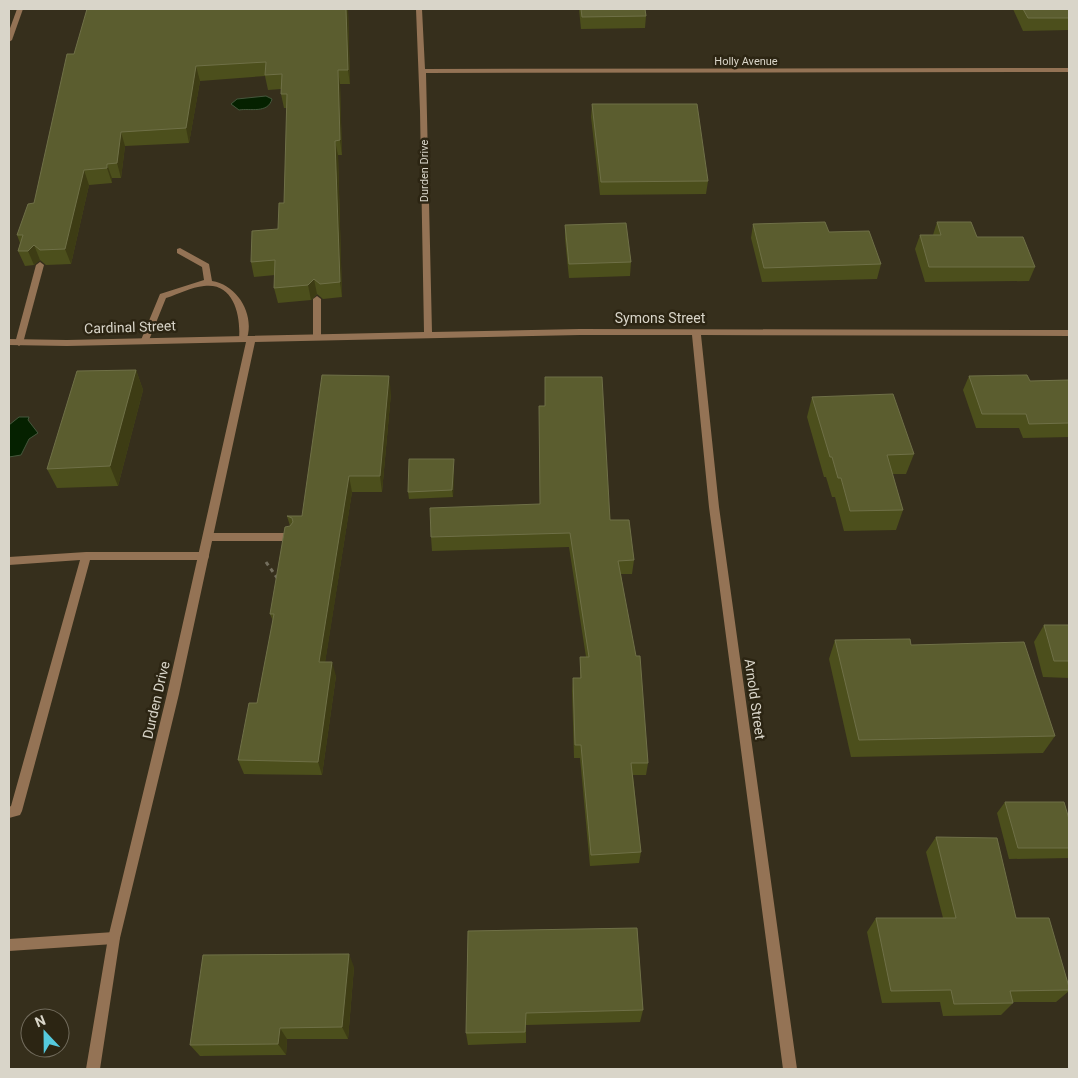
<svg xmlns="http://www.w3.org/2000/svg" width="1078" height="1078" font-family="Roboto,sans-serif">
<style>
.water{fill:#052100;stroke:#45573c}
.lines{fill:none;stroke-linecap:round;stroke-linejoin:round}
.path{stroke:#736e5d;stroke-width:3;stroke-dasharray:4 4;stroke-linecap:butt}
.lane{fill:#947355;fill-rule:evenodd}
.street{fill:#947355;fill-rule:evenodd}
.wall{fill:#4c4f1c}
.shaded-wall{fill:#3d3c14}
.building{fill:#5b5d2f;stroke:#6f7047}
.labels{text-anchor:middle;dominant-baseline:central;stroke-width:5;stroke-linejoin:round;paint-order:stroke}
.far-street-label{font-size:11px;fill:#d9d5c9;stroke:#2c2513}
.street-label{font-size:14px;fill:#d9d5c9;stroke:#2c2513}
</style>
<rect width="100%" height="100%" fill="#362f1c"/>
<g class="water">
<path d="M 266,96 L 272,99 C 268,114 250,108 239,110 L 231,104 L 237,99 Z"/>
<path d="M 19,417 L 29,417 L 28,420 L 38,433 L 29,439 L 21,455 L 9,457 L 9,425 Z"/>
</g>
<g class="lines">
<path class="path" d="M 266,562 L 278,579"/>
<g class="lane">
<path d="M 180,248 L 209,264 L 212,281 C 238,285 256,316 246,341 L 240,341 L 239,339 C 241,316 234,282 204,286 C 191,287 179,294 166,298 L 149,340 L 148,342 L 142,342 L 141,340 L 160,294 L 204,280 L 202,267 L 177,253 L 177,249 Z"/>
<path d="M 40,262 L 44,265 L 23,343 L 19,346 L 15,343 L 36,265 Z"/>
<path d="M 317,296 L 321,299 L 321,337 L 317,340 L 313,337 L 313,299 Z"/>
<path d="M 208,533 L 290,533 L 294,534 L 295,537 L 294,540 L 290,541 L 208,541 L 204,540 L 203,537 L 204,534 Z"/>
<path d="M 86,552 L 204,552 L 208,553 L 209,556 L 208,559 L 204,560 L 90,560 L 22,811 L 20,815 L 9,818 L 9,807 L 11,806 L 80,560 L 9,565 L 9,557 Z"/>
<path d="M 114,932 L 118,934 L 120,938 L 118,942 L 114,944 L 9,951 L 9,939 Z"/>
</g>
<g class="street">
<path d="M 17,9 L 23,9 L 12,40 L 9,42 L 9,31 Z"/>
<path d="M 416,9 L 422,9 L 425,69 L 1069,68 L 1069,72 L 426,73 L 432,332 L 580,329 L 1069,330 L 1069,336 L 701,335 L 719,507 L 797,1069 L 783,1069 L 709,507 L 692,335 L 580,335 L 255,342 L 179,694 L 120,938 L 100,1069 L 86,1069 L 108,938 L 167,694 L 246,342 L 67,346 L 9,345 L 9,339 L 67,340 L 424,332 L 420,111 Z"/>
</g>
</g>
<g class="wall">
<path d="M 348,9 L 350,84 L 340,84 L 342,155 L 338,155 L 342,297 L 323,299 L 317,294 L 311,300 L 278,303 L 274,288 L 275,275 L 254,277 L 251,262 L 278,229 L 284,203 L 287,108 L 284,108 L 281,94 L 281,89 L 268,90 L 265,76 L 200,81 L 189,143 L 125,146 L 121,178 L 112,178 L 112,183 L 89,185 L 71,264 L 46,265 L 40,260 L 34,265 L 25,266 L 18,251 L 20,243 L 17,235 L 34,203 L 74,54 Z"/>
<path d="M 579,9 L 645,9 L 646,16 L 645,28 L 581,29 Z"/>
<path d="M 1013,9 L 1069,9 L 1069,30 L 1023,31 Z"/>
<path d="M 592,104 L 708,181 L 706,194 L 600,195 L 591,117 Z"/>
<path d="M 937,222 L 977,237 L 1035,267 L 1029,281 L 925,282 L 915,249 L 920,235 L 933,235 Z"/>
<path d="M 753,224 L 829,232 L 881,264 L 877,279 L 762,282 L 751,238 Z"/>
<path d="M 565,225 L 631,262 L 630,276 L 569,278 L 565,239 Z"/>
<path d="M 136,370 L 143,390 L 118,486 L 57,488 L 47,469 Z"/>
<path d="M 969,376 L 1030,381 L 1069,380 L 1069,437 L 1023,438 L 1019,428 L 976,428 L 963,390 Z"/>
<path d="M 545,377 L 610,520 L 634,560 L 632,574 L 621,574 L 648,763 L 646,775 L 633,775 L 641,852 L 639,863 L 590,866 L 580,758 L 574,758 L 572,691 L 573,678 L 580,678 L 580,657 L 586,657 L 569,547 L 432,551 L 431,537 L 540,504 L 545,406 Z"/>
<path d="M 391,393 L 382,492 L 352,492 L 325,662 L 336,676 L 322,775 L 244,774 L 238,760 L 257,703 L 273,621 L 270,614 L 290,526 L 287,516 L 302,516 Z"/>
<path d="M 812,397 L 914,454 L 906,474 L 892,474 L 903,510 L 896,530 L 844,531 L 835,497 L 832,497 L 826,477 L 824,477 L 807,417 Z"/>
<path d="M 454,466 L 453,497 L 409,499 L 408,492 Z"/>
<path d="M 1044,625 L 1069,625 L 1069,678 L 1043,677 L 1034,642 Z"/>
<path d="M 835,640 L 1055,736 L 1043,753 L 851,757 L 829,659 Z"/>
<path d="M 1005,802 L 1069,819 L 1069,858 L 1009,859 L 997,813 Z"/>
<path d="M 936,837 L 1016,918 L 1069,987 L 1069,991 L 1056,1002 L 1013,1002 L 1013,1003 L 1001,1015 L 943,1016 L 940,1002 L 882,1003 L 867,932 L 876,918 L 943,918 L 926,852 Z"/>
<path d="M 637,928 L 643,1010 L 640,1022 L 526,1025 L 526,1043 L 468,1045 L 466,1033 Z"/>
<path d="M 354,967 L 348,1039 L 287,1039 L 286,1055 L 200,1056 L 190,1045 Z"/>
</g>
<g class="shaded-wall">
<path d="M 346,9 L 348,9 L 350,84 L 348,70 Z"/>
<path d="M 196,66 L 200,81 L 189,143 L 186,128 Z"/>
<path d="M 338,70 L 340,84 L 342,155 L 340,140 Z"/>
<path d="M 121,132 L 125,146 L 121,178 L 117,163 Z"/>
<path d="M 335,141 L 338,155 L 342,297 L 340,282 Z"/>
<path d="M 107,164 L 112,178 L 112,183 L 107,168 Z"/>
<path d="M 84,170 L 89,185 L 71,264 L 65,249 Z"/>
<path d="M 34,245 L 40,260 L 34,265 L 28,251 Z"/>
<path d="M 314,279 L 317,294 L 311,300 L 308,285 Z"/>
<path d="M 136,370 L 143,390 L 118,486 L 110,466 Z"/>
<path d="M 389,376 L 391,393 L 382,492 L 380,476 Z"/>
<path d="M 454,459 L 454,466 L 453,497 L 452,490 Z"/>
<path d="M 349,476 L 352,492 L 323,676 L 319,662 Z"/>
<path d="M 332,662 L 336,676 L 322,775 L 318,762 Z"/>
<path d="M 349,954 L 354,967 L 348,1039 L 342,1027 Z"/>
<path d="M 280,1028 L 287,1039 L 286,1055 L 278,1044 Z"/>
</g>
<g class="building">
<path d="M 87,9 L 346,9 L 348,70 L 338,70 L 340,140 L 335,141 L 340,282 L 320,284 L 314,279 L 308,285 L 274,288 L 275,260 L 251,262 L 252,231 L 278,229 L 279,203 L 284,203 L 287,94 L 281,94 L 282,74 L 265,75 L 266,62 L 196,66 L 186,128 L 121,132 L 117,163 L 107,164 L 107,168 L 84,170 L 65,249 L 40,250 L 34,245 L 28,251 L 18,251 L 23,235 L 17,235 L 28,204 L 34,203 L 67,54 L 74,54 Z"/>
<path d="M 581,9 L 645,9 L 646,16 L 582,17 Z"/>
<path d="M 1023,9 L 1069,9 L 1069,18 L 1028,18 Z"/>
<path d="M 592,104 L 697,104 L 708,181 L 601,182 Z"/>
<path d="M 825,222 L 829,232 L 869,231 L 881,264 L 764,268 L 753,224 Z"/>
<path d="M 937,222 L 971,222 L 977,237 L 1023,237 L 1035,267 L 929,267 L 920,235 L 941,235 Z"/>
<path d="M 626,223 L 631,262 L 569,264 L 565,225 Z"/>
<path d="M 136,370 L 110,466 L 47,469 L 77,371 Z"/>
<path d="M 322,375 L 389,376 L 380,476 L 349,476 L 319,662 L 332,662 L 318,762 L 238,760 L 249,703 L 257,703 L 274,614 L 270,614 L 285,527 L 290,526 L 293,522 L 292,518 L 287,516 L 302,516 Z"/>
<path d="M 1027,375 L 1030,381 L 1069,380 L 1069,423 L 1029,424 L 1026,414 L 982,414 L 969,376 Z"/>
<path d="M 545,377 L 602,377 L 610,520 L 629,520 L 634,560 L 618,561 L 636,656 L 640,656 L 648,763 L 631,763 L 641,852 L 591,855 L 581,745 L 575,745 L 573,678 L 581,678 L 580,657 L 589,657 L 570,533 L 431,537 L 430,508 L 540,504 L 539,406 L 545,406 Z"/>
<path d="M 893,394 L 914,454 L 887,455 L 903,510 L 850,511 L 841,478 L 838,478 L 832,457 L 830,457 L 812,397 Z"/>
<path d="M 409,459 L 454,459 L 452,490 L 408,492 Z"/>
<path d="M 1044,625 L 1069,625 L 1069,661 L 1054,661 Z"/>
<path d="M 910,639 L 911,645 L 1024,642 L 1055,736 L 859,740 L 835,640 Z"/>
<path d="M 1005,802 L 1064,802 L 1069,819 L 1069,848 L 1018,848 Z"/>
<path d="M 936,837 L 997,838 L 1016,918 L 1049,918 L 1069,987 L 1069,990 L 1010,991 L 1013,1003 L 954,1004 L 951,990 L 891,991 L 876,918 L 956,918 Z"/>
<path d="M 637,928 L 643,1010 L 526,1013 L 525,1032 L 466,1033 L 468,931 Z"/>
<path d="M 349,954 L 342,1027 L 280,1028 L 278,1044 L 190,1045 L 203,955 Z"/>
</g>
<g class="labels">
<g class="far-street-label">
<text x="746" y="61">Holly Avenue</text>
<text transform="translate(424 171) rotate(-90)">Durden Drive</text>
</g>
<g class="street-label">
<text x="660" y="318">Symons Street</text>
<text transform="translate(130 327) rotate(-2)">Cardinal Street</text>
<text transform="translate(755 699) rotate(82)">Arnold Street</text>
<text transform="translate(156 700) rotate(-77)">Durden Drive</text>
</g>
</g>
<rect width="1078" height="1078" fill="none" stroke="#d9d5c9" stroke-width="20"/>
<g transform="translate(45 1033) rotate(338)"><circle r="24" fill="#2c2513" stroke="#716b5c"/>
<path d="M0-4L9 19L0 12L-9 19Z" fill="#55cade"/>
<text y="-8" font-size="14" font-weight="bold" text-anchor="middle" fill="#d9d5c9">N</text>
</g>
</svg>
